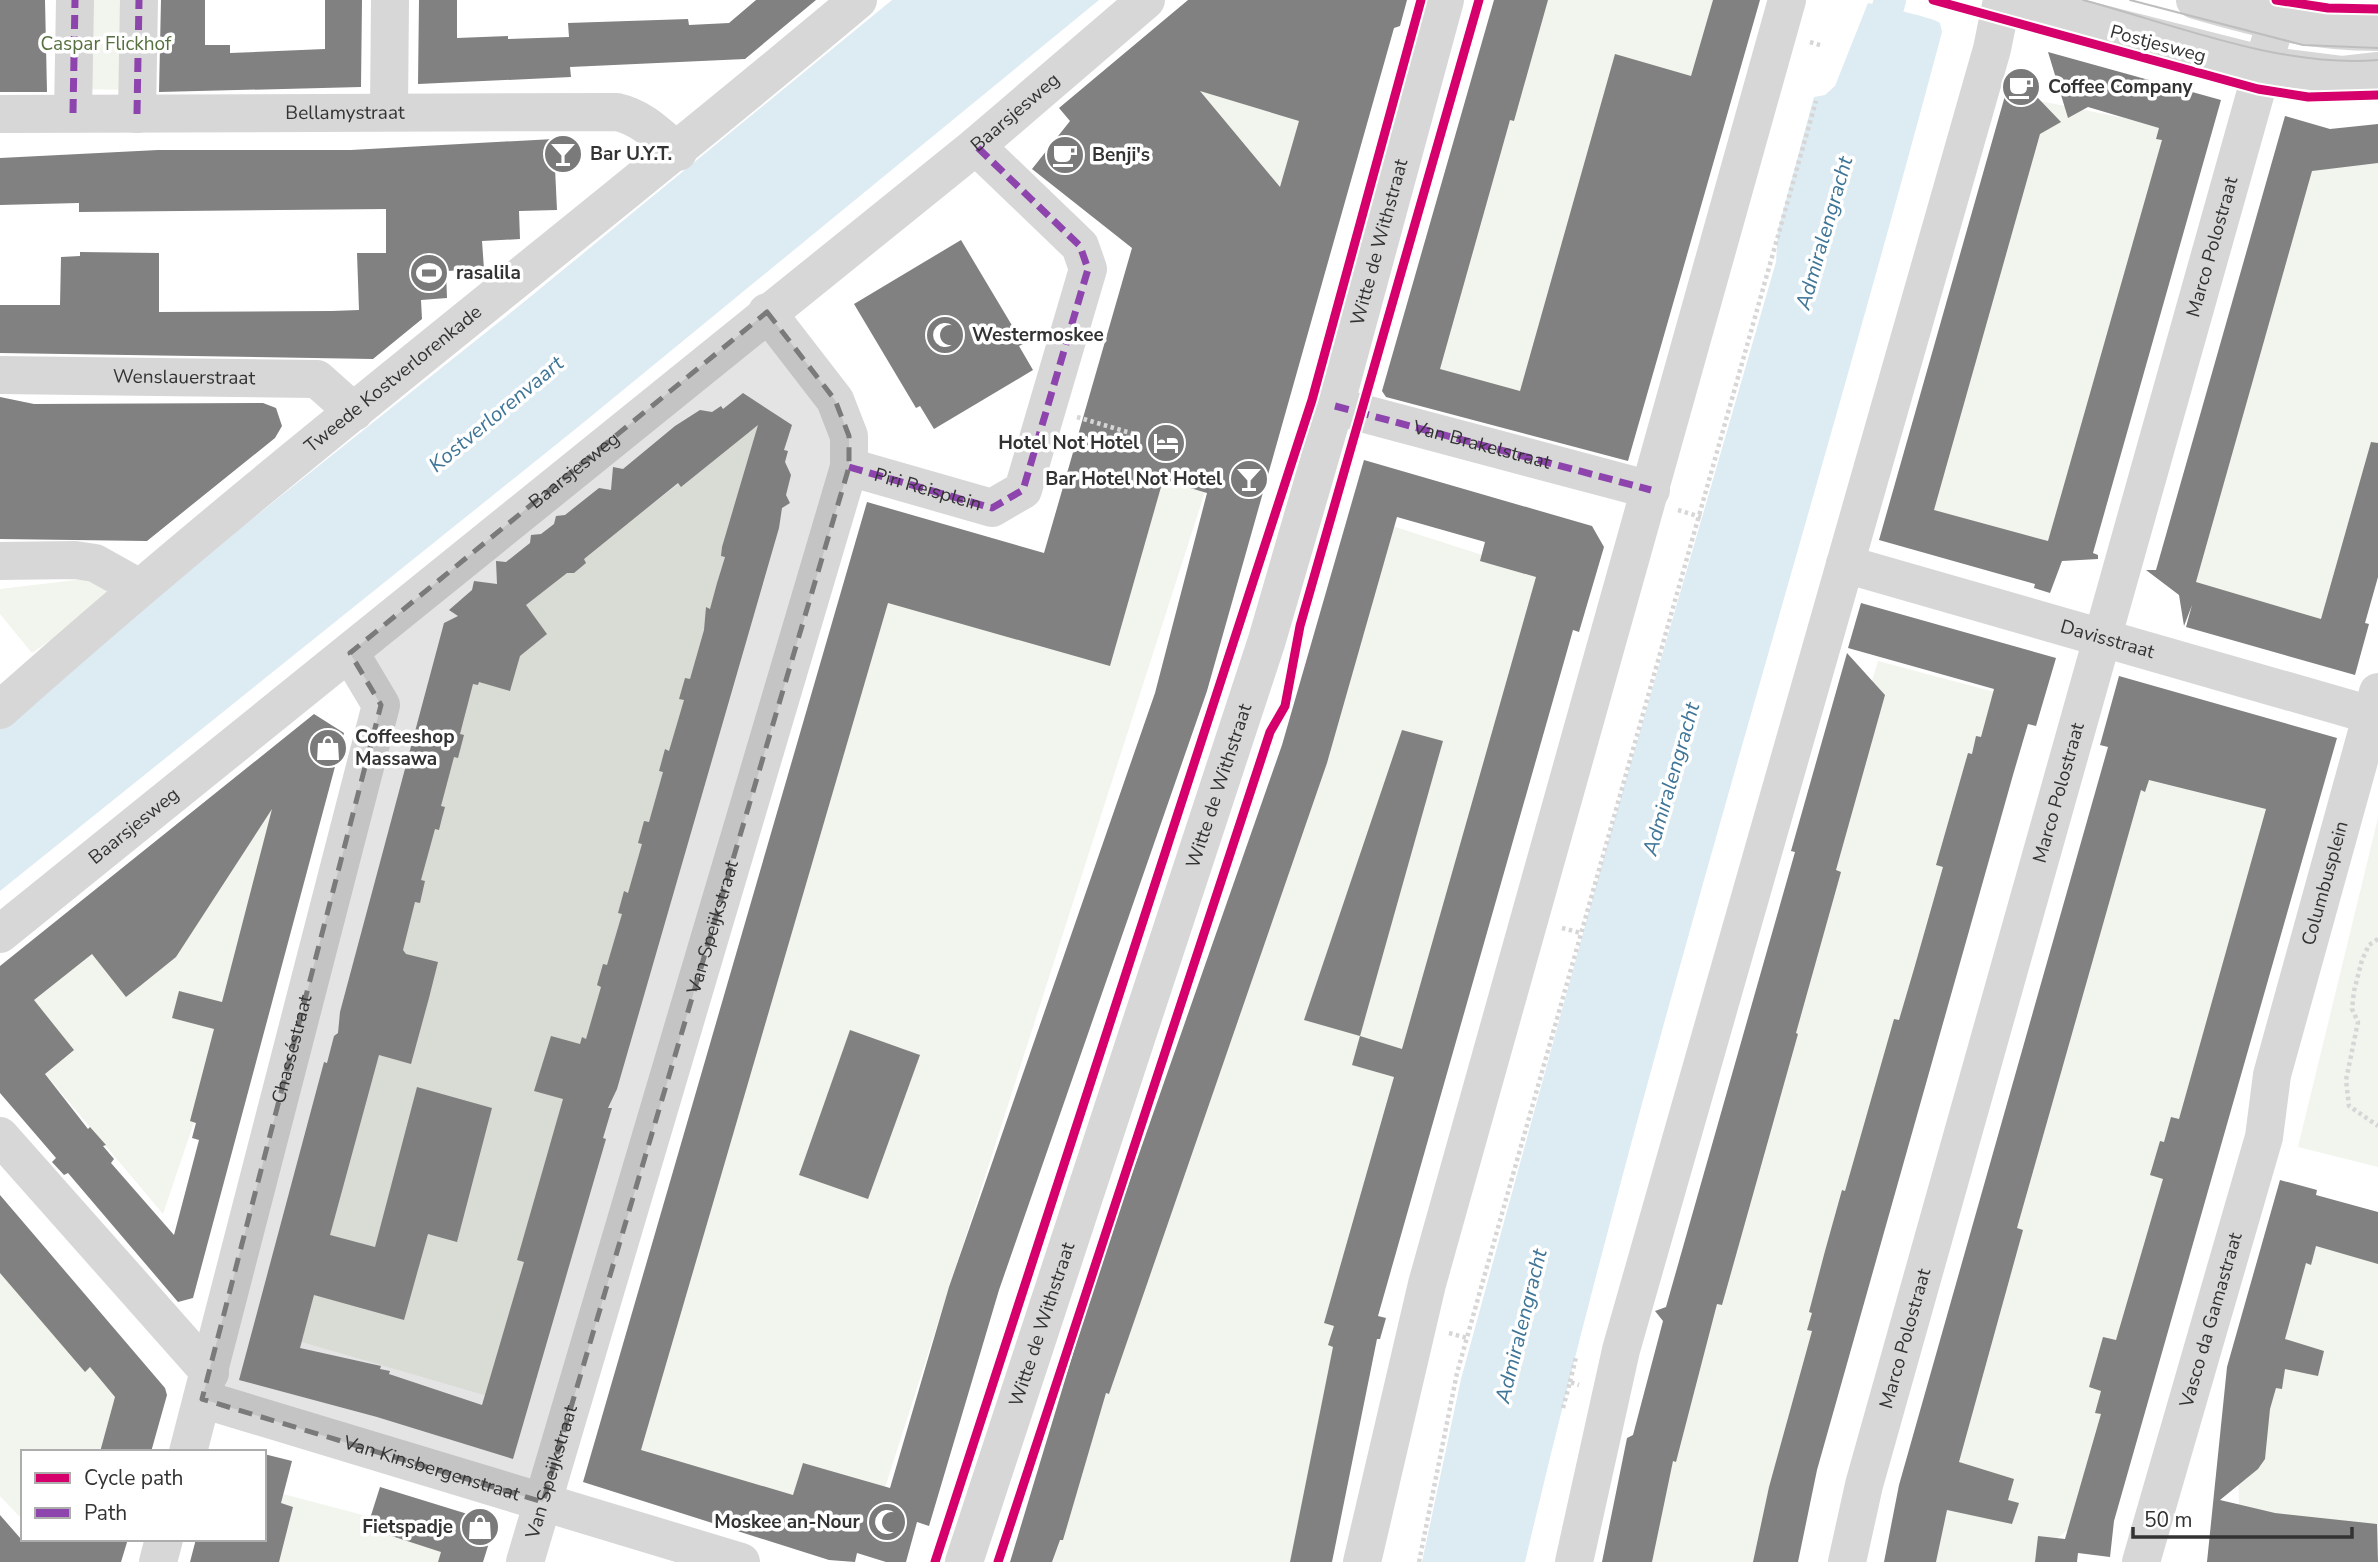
<svg xmlns="http://www.w3.org/2000/svg" width="2378" height="1562" font-family="'Nunito Sans',sans-serif">
<style>
.green{fill:#f1f5ed}
.water{fill:#ddebf3}
.lines{fill:none;stroke-linecap:round;stroke-linejoin:round}
.canal{stroke:#ddebf3;stroke-width:32}
.building{fill:#818181;fill-rule:evenodd}
.path{stroke:#d6d6d6;stroke-width:4.5;stroke-dasharray:3.5 3.5;stroke-linecap:butt}
.minor{stroke:#d7d7d7;stroke-width:38}
.tram{stroke:#bebebe;stroke-width:2}
.quiet{stroke:#8e44ad;stroke-width:7;stroke-dasharray:14 7;stroke-linecap:butt}
.cycleway-casing{stroke:#fff;stroke-width:13}
.cycleway{stroke:#d6006c;stroke-width:9}
.marked{fill:#7a7a7a;fill-opacity:0.2;stroke:#7a7a7a;stroke-width:5;stroke-dasharray:14 9;stroke-linejoin:round}
.labels{text-anchor:middle;dominant-baseline:central;stroke-width:7;stroke-linejoin:round;paint-order:stroke}
.park-label{font-size:19px;fill:#56703f;stroke:#fff}
.street-label{font-size:19px;fill:#333;stroke:#fff}
.poi-label{font-size:19px;font-weight:bold;fill:#333;stroke:#fff;text-anchor:start}
.water-label{font-size:21px;font-style:italic;fill:#3f7597;stroke:#fff}
</style>
<rect width="100%" height="100%" fill="#fff"/>
<g class="green">
<path d="M 69,0 L 144,0 L 144,90 L 68,89 Z"/>
<path d="M 1257,0 L 1363,0 L 872,1528 L 620,1476 L 875,572 L 1073,579 L 1167,257 L 1072,164 Z"/>
<path d="M 1535,0 L 1717,0 L 1603,433 L 1428,382 Z"/>
<path d="M 2040,101 L 2178,129 L 2053,562 L 1921,528 Z"/>
<path d="M 2378,159 L 2378,473 L 2325,641 L 2191,602 L 2297,171 Z"/>
<path d="M 762,422 L 491,1397 L 295,1340 L 481,632 Z"/>
<path d="M 1383,523 L 1553,578 L 1298,1562 L 1041,1562 Z"/>
<path d="M 93,578 L 108,591 L 91,612 L 32,653 L 0,614 L 0,589 Z"/>
<path d="M 1878,661 L 2017,698 L 1766,1562 L 1622,1562 L 1656,1394 Z"/>
<path d="M 2137,722 L 2294,761 L 2071,1527 L 2044,1549 L 2042,1562 L 1911,1562 Z"/>
<path d="M 321,745 L 163,1214 L 0,1020 Z"/>
<path d="M 2378,818 L 2378,1167 L 2298,1147 Z"/>
<path d="M 2287,1238 L 2378,1258 L 2378,1549 L 2240,1533 L 2236,1415 Z"/>
<path d="M 0,1239 L 139,1387 L 113,1452 L 23,1452 L 23,1520 L 0,1496 Z"/>
<path d="M 264,1489 L 473,1544 L 468,1562 L 226,1562 L 264,1539 Z"/>
</g>
<g class="water">
<path d="M 892,0 L 1099,0 L 578,427 L 0,891 L 0,720 L 519,306 Z"/>
<path d="M 1868,3 C 1882,7 1932,17 1940,23 L 1942,32 C 1806,543 1646,1047 1525,1562 L 1422,1562 L 1461,1379 L 1608,842 L 1776,262 L 1778,230 L 1814,97 L 1825,95 L 1835,86 Z"/>
</g>
<g class="lines">
<path class="canal" d="M 1876,51 L 1890,0"/>
</g>
<g class="building">
<path d="M 0,0 L 45,0 L 47,92 L 0,92 Z"/>
<path d="M 161,0 L 205,0 L 205,45 L 230,45 L 230,53 L 325,49 L 325,0 L 362,0 L 361,87 L 159,92 Z"/>
<path d="M 419,0 L 457,0 L 457,38 L 508,36 L 508,39 L 569,37 L 568,23 L 688,19 L 689,25 L 729,23 L 756,0 L 816,0 L 745,59 L 570,67 L 571,77 L 418,84 Z"/>
<path d="M 1188,0 L 1407,0 L 1400,26 L 1394,28 L 1207,691 L 999,1290 L 929,1526 L 917,1522 L 906,1562 L 886,1562 L 857,1553 L 855,1562 L 829,1560 L 583,1482 L 867,502 L 1044,553 L 1132,248 L 1032,169 L 1070,121 L 1059,108 ZM 1200,91 L 1299,121 L 1280,187 ZM 1163,480 L 1207,493 L 1155,693 L 949,1287 L 890,1488 L 803,1463 L 793,1495 L 641,1450 L 888,603 L 1110,666 Z"/>
<path d="M 1494,0 L 1548,0 L 1514,121 L 1510,120 L 1440,369 L 1520,391 L 1615,54 L 1691,76 L 1713,0 L 1760,0 L 1628,461 L 1386,397 L 1382,391 Z"/>
<path d="M 2048,52 L 2221,100 L 2093,553 L 2098,555 L 2098,559 L 2062,561 L 2050,593 L 2034,588 L 2035,584 L 1879,540 L 2012,71 L 2061,122 L 2040,134 L 1934,510 L 2048,541 L 2162,140 L 2156,139 L 2159,128 L 2088,107 L 2068,118 Z"/>
<path d="M 2285,116 L 2330,129 L 2378,124 L 2378,163 L 2312,171 L 2196,582 L 2321,619 L 2371,442 L 2378,443 L 2378,577 L 2365,623 L 2369,624 L 2355,675 L 2186,627 L 2192,605 L 2184,626 L 2179,595 L 2146,570 L 2156,570 Z"/>
<path d="M 572,138 L 574,167 L 555,168 L 557,210 L 519,211 L 520,239 L 482,241 L 484,269 L 446,271 L 447,298 L 421,300 L 422,319 L 373,359 L 0,353 L 0,305 L 60,305 L 61,257 L 80,256 L 80,252 L 159,253 L 159,312 L 332,311 L 359,310 L 357,253 L 386,253 L 386,209 L 79,212 L 79,203 L 0,205 L 0,158 L 158,150 L 351,150 Z"/>
<path d="M 961,240 L 1023,344 L 1019,346 L 1033,370 L 934,429 L 920,406 L 916,408 L 854,304 Z"/>
<path d="M 743,393 L 792,425 L 784,450 L 788,451 L 785,462 L 791,475 L 786,495 L 790,503 L 782,508 L 779,528 L 617,1089 L 608,1108 L 612,1108 L 603,1138 L 606,1139 L 513,1459 L 377,1417 L 239,1380 L 324,1062 L 327,1063 L 334,1036 L 338,1033 L 340,1012 L 444,623 L 458,616 L 449,610 L 472,590 L 474,581 L 497,584 L 496,561 L 506,562 L 530,543 L 531,535 L 541,534 L 554,524 L 556,516 L 565,515 L 599,488 L 611,490 L 613,467 L 623,469 L 675,426 L 700,410 L 712,412 L 721,406 L 723,409 ZM 758,425 L 722,547 L 721,556 L 725,557 L 717,583 L 710,609 L 706,607 L 704,630 L 690,679 L 685,678 L 679,699 L 684,700 L 669,751 L 665,749 L 659,771 L 663,772 L 649,822 L 644,821 L 638,843 L 642,844 L 628,893 L 624,891 L 618,913 L 622,914 L 607,965 L 603,964 L 597,985 L 601,987 L 586,1039 L 582,1037 L 580,1044 L 551,1036 L 534,1091 L 563,1099 L 517,1260 L 524,1262 L 482,1405 L 389,1374 L 390,1371 L 380,1369 L 381,1366 L 300,1348 L 314,1295 L 404,1320 L 428,1234 L 457,1242 L 492,1108 L 417,1087 L 375,1247 L 330,1235 L 379,1055 L 411,1064 L 429,998 L 438,962 L 406,954 L 403,950 L 415,902 L 420,903 L 425,881 L 421,880 L 435,829 L 439,830 L 442,818 L 445,807 L 441,806 L 454,757 L 458,758 L 464,735 L 460,734 L 473,684 L 478,685 L 479,682 L 510,691 L 520,656 L 547,634 L 526,605 L 567,573 L 574,573 L 586,563 L 584,559 L 678,483 L 681,487 Z"/>
<path d="M 0,397 L 34,404 L 263,403 L 276,408 L 282,426 L 275,438 L 147,541 L 0,539 Z"/>
<path d="M 1364,460 L 1592,526 L 1604,547 L 1579,632 L 1573,630 L 1378,1316 L 1386,1318 L 1380,1339 L 1377,1339 L 1332,1562 L 1290,1562 L 1333,1347 L 1328,1345 L 1334,1326 L 1324,1323 L 1394,1077 L 1352,1065 L 1360,1036 L 1402,1049 L 1536,577 L 1480,561 L 1485,542 L 1397,517 L 1327,763 L 1109,1394 L 1106,1393 L 1063,1540 L 1060,1540 L 1052,1562 L 1010,1562 L 1097,1274 L 1282,745 Z"/>
<path d="M 1861,603 L 2056,658 L 2036,726 L 2028,724 L 2013,775 L 1817,1470 L 1798,1562 L 1753,1562 L 1769,1487 L 1812,1331 L 1807,1330 L 1812,1313 L 1809,1312 L 1825,1251 L 1842,1190 L 1845,1191 L 1894,1019 L 1899,1020 L 1914,969 L 1943,867 L 1936,865 L 1968,753 L 1972,754 L 1976,736 L 1981,737 L 1994,689 L 1848,648 Z"/>
<path d="M 1847,653 L 1885,695 L 1836,870 L 1841,872 L 1796,1033 L 1798,1034 L 1722,1305 L 1717,1304 L 1676,1462 L 1673,1461 L 1652,1562 L 1602,1562 L 1627,1438 L 1633,1435 L 1663,1321 L 1655,1311 L 1666,1307 L 1795,852 L 1791,851 Z"/>
<path d="M 2119,676 L 2337,738 L 2114,1521 L 2110,1557 L 2078,1553 L 2077,1562 L 2035,1562 L 2038,1536 L 2065,1539 L 2101,1414 L 2095,1413 L 2101,1391 L 2089,1387 L 2103,1337 L 2116,1340 L 2163,1179 L 2150,1175 L 2160,1141 L 2164,1142 L 2171,1117 L 2179,1119 L 2266,809 L 2149,780 L 2145,792 L 2141,790 L 2017,1228 L 2023,1230 L 1959,1462 L 2014,1479 L 2008,1500 L 2019,1503 L 2012,1524 L 1947,1510 L 1936,1562 L 1884,1562 L 1899,1485 L 2108,747 L 2100,745 Z"/>
<path d="M 314,714 L 344,733 L 193,1298 L 178,1302 L 68,1173 L 64,1175 L 52,1162 L 56,1158 L 0,1093 L 0,966 ZM 272,809 L 222,1002 L 179,991 L 172,1018 L 214,1029 L 190,1121 L 196,1123 L 192,1138 L 199,1140 L 174,1235 L 111,1163 L 114,1159 L 103,1146 L 106,1145 L 90,1127 L 88,1129 L 45,1074 L 74,1050 L 34,1000 L 92,954 L 126,997 L 140,986 L 176,957 Z"/>
<path d="M 1402,730 L 1443,741 L 1360,1036 L 1304,1020 Z"/>
<path d="M 850,1030 L 920,1055 L 868,1199 L 799,1175 Z"/>
<path d="M 2280,1180 L 2317,1190 L 2316,1195 L 2378,1212 L 2378,1264 L 2316,1246 L 2311,1265 L 2306,1263 L 2285,1339 L 2324,1351 L 2318,1376 L 2285,1369 L 2282,1389 L 2276,1388 L 2270,1409 L 2265,1459 L 2258,1469 L 2220,1500 L 2275,1513 L 2377,1524 L 2378,1562 L 2207,1562 L 2227,1367 Z"/>
<path d="M 0,1195 L 165,1388 L 167,1395 L 151,1452 L 100,1452 L 115,1397 L 90,1367 L 85,1372 L 0,1273 Z"/>
<path d="M 264,1454 L 292,1461 L 281,1503 L 293,1507 L 279,1562 L 190,1562 L 196,1539 L 264,1539 Z"/>
<path d="M 380,1487 L 487,1520 L 485,1527 L 493,1530 L 483,1562 L 438,1562 L 441,1552 L 367,1528 Z"/>
<path d="M 0,1515 L 21,1539 L 128,1539 L 121,1562 L 0,1562 Z"/>
</g>
<g class="lines">
<g class="path">
<path d="M 1810,42 L 1823,46"/>
<path d="M 1077,417 L 1134,434"/>
<path d="M 1678,510 L 1701,517"/>
<path d="M 1562,928 L 1581,933"/>
<path d="M 2378,939 L 2369,945 L 2362,960 L 2354,991 L 2352,1009 L 2358,1022 L 2346,1080 L 2349,1106 L 2378,1126"/>
<path d="M 1449,1333 L 1467,1338"/>
<path d="M 1570,1382 L 1576,1357"/>
<path d="M 1563,1408 L 1570,1382 L 1579,1385"/>
<path d="M 1419,1562 L 1457,1373 L 1816,101"/>
</g>
<g class="minor">
<path d="M 2008,0 L 2264,65 L 2343,75 L 2378,71"/>
<path d="M 2195,0 C 2261,19 2309,32 2378,32"/>
<path d="M 389,111 L 390,0"/>
<path d="M 73,113 L 75,0"/>
<path id="s1" d="M 0,114 L 617,112 C 643,118 658,135 678,152"/>
<path d="M 137,114 L 139,0"/>
<path id="s2" d="M 0,375 L 317,379 L 354,412"/>
<path id="s3" d="M 1335,406 L 1651,490"/>
<path d="M 849,467 L 992,508 L 1023,490 L 1088,269 L 1080,246 L 976,146"/>
<path d="M 0,561 L 75,560 L 95,563 L 138,587"/>
<path id="s4" d="M 1845,564 L 2371,715"/>
<path id="s5" d="M 0,710 C 277,463 574,239 858,0"/>
<path id="s6" d="M 0,934 L 976,146 L 1146,0"/>
<path d="M 0,1136 L 210,1373"/>
<path id="s7" d="M 202,1399 L 741,1562"/>
<path id="s8" d="M 188,1452 L 381,705 L 350,653"/>
<path d="M 158,1562 L 164,1539"/>
<path id="s9" d="M 525,1562 L 849,467 L 849,436 L 835,400 L 767,312"/>
<path id="s10" d="M 964,1562 L 1267,640 L 1335,406 L 1445,0"/>
<path d="M 1362,1562 L 1427,1284 L 1787,0"/>
<path d="M 1574,1562 L 1621,1350 L 1992,49 L 2002,0"/>
<path id="s11" d="M 1847,1562 L 1864,1485 L 2275,24"/>
<path id="s12" d="M 2141,1562 L 2264,1137 L 2272,1075 L 2378,692"/>
</g>
<g class="tram">
<path d="M 2083,0 C 2176,25 2281,68 2378,60"/>
<path d="M 2130,0 L 2303,45 L 2378,48"/>
</g>
<g class="quiet">
<path d="M 73,113 L 75,0"/>
<path d="M 137,114 L 139,0"/>
<path d="M 1335,406 L 1651,490"/>
<path id="s13" d="M 849,467 L 992,508 L 1023,490 L 1088,269 L 1080,246 L 976,146"/>
</g>
<defs>
<g id="cycleway">
<path d="M 1933,0 L 2258,89 L 2308,97 L 2378,95"/>
<path d="M 2276,0 L 2328,8 L 2378,9"/>
<path d="M 935,1562 L 1312,400 L 1421,0"/>
<path d="M 998,1562 L 1270,732 L 1285,706 L 1300,626 L 1479,0"/>
</g>
</defs>
<use href="#cycleway" class="cycleway-casing"/>
<use href="#cycleway" class="cycleway"/>
</g>
<path class="marked" d="M 767,312 L 835,400 L 849,436 L 849,467 L 543,1502 L 202,1399 L 381,705 L 350,653 Z"/>
<defs>
<symbol id="cafe-disc" viewBox="-11 -11 22 22"><circle r="9.5" fill="#7a7a7a" stroke="#fff"/><path d="M-5.5-4.5H6V0H3Q3 3.5 0 3.5H-2.5Q-5.5 3.5-5.5 0ZM3-3.2v2h1.7v-2ZM-6 4.5H4V6H-6Z" fill="#fff"/></symbol>
<symbol id="bar-disc" viewBox="-11 -11 22 22"><circle r="9.5" fill="#7a7a7a" stroke="#fff"/><path d="M-6-5H6L.8 .8V4.5H3.5V6h-7V4.5H-.8V.8Z" fill="#fff"/></symbol>
<symbol id="stadium-disc" viewBox="-11 -11 22 22"><circle r="9.5" fill="#7a7a7a" stroke="#fff"/><path d="M0-5a6.5 5 0 1 0 0 10a6.5 5 0 1 0 0-10ZM-3.5-1.8h7v3.6h-7Z" fill="#fff"/></symbol>
<symbol id="mosque-disc" viewBox="-11 -11 22 22"><circle r="9.5" fill="#7a7a7a" stroke="#fff"/><path d="M3.5-4.9A6 6 0 1 0 3.5 4.9A5 5 0 1 1 3.5-4.9Z" fill="#fff"/></symbol>
<symbol id="hotel-disc" viewBox="-11 -11 22 22"><circle r="9.5" fill="#7a7a7a" stroke="#fff"/><path d="M-6-4.5h1.5V1H6V5H4.5V3h-9V5H-6ZM-4 0a1.8 1.8 0 1 1 3.6 0ZM.5 0V-2.5h3Q6-2.5 6 0Z" fill="#fff"/></symbol>
<symbol id="shop-disc" viewBox="-11 -11 22 22"><circle r="9.5" fill="#7a7a7a" stroke="#fff"/><path d="M-5-2.5h2.3a2.7 3.5 0 0 1 5.4 0H5L5.5 6h-11ZM-1.5-2.5h3a1.5 2.3 0 0 0-3 0Z" fill="#fff"/></symbol>
</defs>
<g fill-rule="evenodd">
<use href="#cafe-disc" x="1999" y="65" width="44" height="44"/>
<use href="#bar-disc" x="541" y="132" width="44" height="44"/>
<use href="#cafe-disc" x="1043" y="133" width="44" height="44"/>
<use href="#stadium-disc" x="407" y="251" width="44" height="44"/>
<use href="#mosque-disc" x="923" y="313" width="44" height="44"/>
<use href="#hotel-disc" x="1144" y="421" width="44" height="44"/>
<use href="#bar-disc" x="1227" y="457" width="44" height="44"/>
<use href="#shop-disc" x="306" y="726" width="44" height="44"/>
<use href="#mosque-disc" x="865" y="1500" width="44" height="44"/>
<use href="#shop-disc" x="458" y="1505" width="44" height="44"/>
</g>
<g class="labels">
<g class="park-label">
<text x="106" y="44">Caspar Flickhof</text>
</g>
<g class="street-label">
<text transform="translate(2158 44) rotate(15)">Postjesweg</text>
<text stroke="none"><textPath href="#s1" startOffset="345">Bellamystraat</textPath></text>
<text stroke="none"><textPath href="#s6" startOffset="1306">Baarsjesweg</textPath></text>
<text stroke="none"><textPath href="#s10" startOffset="1384">Witte de Withstraat</textPath></text>
<text stroke="none"><textPath href="#s11" startOffset="1365">Marco Polostraat</textPath></text>
<text stroke="none"><textPath href="#s2" startOffset="184">Wenslauerstraat</textPath></text>
<text stroke="none"><textPath href="#s5" startOffset="514">Tweede Kostverlorenkade</textPath></text>
<text stroke="none"><textPath href="#s3" startOffset="152">Van Brakelstraat</textPath></text>
<text stroke="none"><textPath href="#s6" startOffset="738">Baarsjesweg</textPath></text>
<text stroke="none"><textPath href="#s13" startOffset="82">Piri Reisplein</textPath></text>
<text stroke="none"><textPath href="#s4" startOffset="273">Davisstraat</textPath></text>
<text stroke="none"><textPath href="#s10" startOffset="817">Witte de Withstraat</textPath></text>
<text stroke="none"><textPath href="#s11" startOffset="798">Marco Polostraat</textPath></text>
<text stroke="none"><textPath href="#s6" startOffset="172">Baarsjesweg</textPath></text>
<text stroke="none"><textPath href="#s12" startOffset="704">Columbusplein</textPath></text>
<text stroke="none"><textPath href="#s9" startOffset="662">Van Speijkstraat</textPath></text>
<text stroke="none"><textPath href="#s8" startOffset="416">Chasséstraat</textPath></text>
<text stroke="none"><textPath href="#s12" startOffset="252">Vasco da Gamastraat</textPath></text>
<text stroke="none"><textPath href="#s10" startOffset="250">Witte de Withstraat</textPath></text>
<text stroke="none"><textPath href="#s11" startOffset="231">Marco Polostraat</textPath></text>
<text stroke="none"><textPath href="#s7" startOffset="240">Van Kinsbergenstraat</textPath></text>
<text stroke="none"><textPath href="#s9" startOffset="94">Van Speijkstraat</textPath></text>
</g>
<g class="poi-label">
<text x="2048" y="87">Coffee Company</text>
<text x="590" y="154">Bar U.Y.T.</text>
<text x="1092" y="155">Benji's</text>
<text x="456" y="273">rasalila</text>
<text x="972" y="335">Westermoskee</text>
<text x="1139" y="443" text-anchor="end">Hotel Not Hotel</text>
<text x="1222" y="479" text-anchor="end">Bar Hotel Not Hotel</text>
<text x="355" y="737">Coffeeshop<tspan x="355" dy="22">Massawa</tspan></text>
<text x="860" y="1522" text-anchor="end">Moskee an-Nour</text>
<text x="453" y="1527" text-anchor="end">Fietspadje</text>
</g>
<g class="water-label">
<text transform="translate(1824 233) rotate(-74)">Admiralengracht</text>
<text transform="translate(496 414) rotate(-40)">Kostverlorenvaart</text>
<text transform="translate(1671 779) rotate(-74)">Admiralengracht</text>
<text transform="translate(1521 1326) rotate(-76)">Admiralengracht</text>
</g>
</g>
<rect x="21" y="1450" width="245" height="91" fill="#ffffff" stroke="#adadad" stroke-width="2"/>
<rect x="35" y="1473" width="35" height="10" fill="#d6006c" stroke="#adadad" stroke-width="2"/>
<text x="84" y="1485" font-size="21" fill="#333333">Cycle path</text>
<rect x="35" y="1508" width="35" height="10" fill="#8e44ad" stroke="#adadad" stroke-width="2"/>
<text x="84" y="1520" font-size="21" fill="#333333">Path</text>
<path d="M2133 1527v10h219v-10" fill="none" stroke="#333333" stroke-width="3.5"/>
<text x="2144" y="1527" font-size="21" fill="#333333" stroke="#ffffff" stroke-width="5" paint-order="stroke">50 m</text>
</svg>
